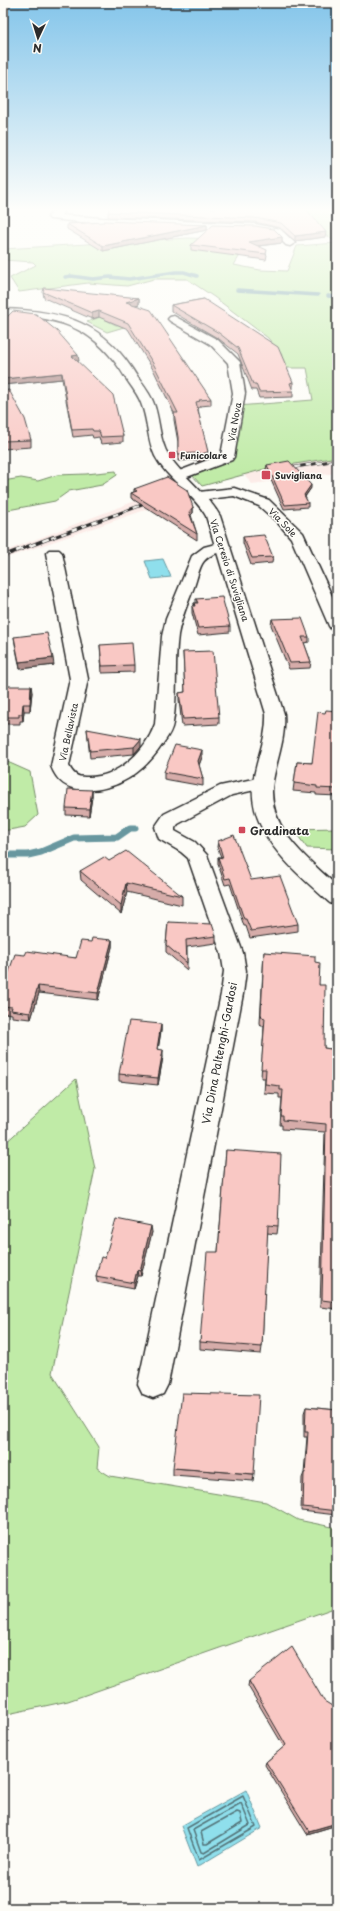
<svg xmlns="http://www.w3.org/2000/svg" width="340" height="1911" font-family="'Playpen Sans',sans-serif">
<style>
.built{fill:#fcece8}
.green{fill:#c0eba7;stroke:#768b69}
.water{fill:#8fdfec;stroke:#67979f}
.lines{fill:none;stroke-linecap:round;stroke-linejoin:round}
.shore{stroke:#537378;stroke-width:1.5}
.stream-far1{stroke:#67979f;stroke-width:3.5}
.stream{stroke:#67979f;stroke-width:7}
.street-casing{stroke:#2b2b2b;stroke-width:3}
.secondary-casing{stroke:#2b2b2b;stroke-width:3}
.street{fill:#fdfcf7;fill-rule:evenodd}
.secondary{fill:#fdfcf7;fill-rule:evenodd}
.rail-far1-casing{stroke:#2b2b2b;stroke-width:3}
.rail-casing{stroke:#2b2b2b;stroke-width:3.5}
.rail-far1{stroke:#fdfcf7;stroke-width:2;stroke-dasharray:5.5;stroke-linecap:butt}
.rail{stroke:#fdfcf7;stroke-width:2.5;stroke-dasharray:7;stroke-linecap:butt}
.wall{fill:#d6aca9;stroke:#2b2b2b}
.shaded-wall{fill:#ae8c89;stroke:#2b2b2b}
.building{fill:#f9c8c4;stroke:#2b2b2b}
.poi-dot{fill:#d1495b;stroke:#fdfcf7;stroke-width:1.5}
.labels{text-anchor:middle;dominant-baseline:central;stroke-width:3;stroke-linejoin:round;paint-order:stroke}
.far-street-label{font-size:9px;fill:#2b2b2b;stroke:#fdfcf7}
.far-poi-label{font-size:9px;font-weight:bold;fill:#2b2b2b;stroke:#fdfcf7;text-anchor:start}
.poi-label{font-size:11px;font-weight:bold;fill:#2b2b2b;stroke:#fdfcf7;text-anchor:start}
.street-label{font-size:11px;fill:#2b2b2b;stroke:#fdfcf7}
</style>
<rect width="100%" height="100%" fill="#fdfcf7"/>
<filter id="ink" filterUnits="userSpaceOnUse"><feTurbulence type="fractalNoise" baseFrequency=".025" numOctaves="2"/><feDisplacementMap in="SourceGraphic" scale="8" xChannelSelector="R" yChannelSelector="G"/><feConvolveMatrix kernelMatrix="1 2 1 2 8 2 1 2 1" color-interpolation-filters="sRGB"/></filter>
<g filter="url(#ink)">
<g class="built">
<path d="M 337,457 L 337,473 L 252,484 L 244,474 Z"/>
<path d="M 135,501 L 148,509 L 3,559 L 3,552 Z"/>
</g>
<g class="green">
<path d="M 307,208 L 337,208 L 337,457 L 265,469 L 202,486 L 191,474 L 227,457 L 237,406 L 313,400 L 307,368 L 272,368 L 282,355 L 268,338 L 214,297 L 187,279 L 154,279 L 127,286 L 88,283 L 19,292 L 10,278 L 36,265 L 33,262 L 3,260 L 3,249 L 188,238 L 221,239 L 238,245 L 239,257 L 234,265 L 260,270 L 287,271 L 297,246 L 336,243 L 303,215 L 303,209 Z"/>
<path d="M 100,317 L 116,325 L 141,322 L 107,332 L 87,322 Z"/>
<path d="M 116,471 L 117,475 L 102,485 L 69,491 L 55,501 L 3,511 L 3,481 L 21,478 L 38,481 L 57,475 L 86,474 Z"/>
<path d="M 3,760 L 30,772 L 38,815 L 25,827 L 3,831 Z"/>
<path d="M 337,828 L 337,849 L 307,848 L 293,829 Z"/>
<path d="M 76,1079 L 95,1169 L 52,1373 L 99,1447 L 97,1468 L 110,1476 L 266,1502 L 298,1520 L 337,1528 L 337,1607 L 68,1701 L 3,1715 L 3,1145 Z"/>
</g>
<g class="water">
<path d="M 163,559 L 171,577 L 152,579 L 145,561 Z"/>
<path d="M 246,1790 L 262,1828 L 197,1867 L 181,1826 Z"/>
</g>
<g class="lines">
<g class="shore">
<path d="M 243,1796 L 256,1827 L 199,1860 L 187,1828 Z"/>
<path d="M 241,1803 L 250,1825 L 204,1853 L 201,1852 L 193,1830 Z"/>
<path d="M 237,1812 L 240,1813 L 242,1823 L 207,1844 L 204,1844 L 201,1832 Z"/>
</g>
<g class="stream-far1">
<path d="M 65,277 L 71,276 L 93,279 L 110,277 L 129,279 L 176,272 L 184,272 L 197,276"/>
<path d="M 237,290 L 318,295"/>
<path d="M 328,296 L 337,297"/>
</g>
<path class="stream" d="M 3,855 L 28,855 L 41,852 L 74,838 L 117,837 L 130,828 L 135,828"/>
<defs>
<g id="street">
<path d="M 56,208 L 66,208 L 61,215 L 102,218 L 255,224 L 280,229 L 295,243 L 290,246 L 286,245 L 274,233 L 255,230 L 102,224 L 50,219 L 48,217 Z"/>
<path d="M 174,316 L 218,340 L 240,362 L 245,393 L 234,457 L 232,460 L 179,480 L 174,479 L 172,476 L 174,473 L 221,455 L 233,393 L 228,363 L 210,344 L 170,321 L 168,319 L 170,317 Z"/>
<path d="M 234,488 L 269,500 L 303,533 L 337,607 L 337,631 L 331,629 L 329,626 L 291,538 L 277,522 L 259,506 L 234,496 L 199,500 L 194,499 L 192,496 L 194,493 L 199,492 Z"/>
<path d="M 223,542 L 228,544 L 231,547 L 228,550 C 220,552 210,554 204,561 C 199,567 197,579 194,587 C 188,603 181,618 178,635 C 174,664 178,694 173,723 C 172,731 167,738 162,745 C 145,771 118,791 85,790 C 67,789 57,782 51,766 L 70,679 L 46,553 L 49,550 L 59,550 L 62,553 L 88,679 L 69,766 C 73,774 77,777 85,777 C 117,779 145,752 155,724 L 162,636 L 166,619 L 192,556 L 204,547 Z"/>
<path d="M 262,777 L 269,779 L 272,783 L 269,787 L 232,795 L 178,824 L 175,828 L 175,831 L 195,842 L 207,855 L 243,953 L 246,971 L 243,994 L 168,1384 L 163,1394 L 153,1398 L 143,1394 L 138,1384 L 221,994 L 224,971 L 221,953 L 188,858 L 181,852 L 159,839 L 155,827 L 164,814 L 220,786 Z"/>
</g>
<path id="secondary" d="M 3,309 C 65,311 105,322 138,378 C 144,386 151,395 154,404 C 160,420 159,441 169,456 C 184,478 207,493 220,516 L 284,714 C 286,738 277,758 273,781 C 265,827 307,858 337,886 L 337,905 L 330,903 C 296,872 248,835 253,783 C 256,759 267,739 266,714 L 206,516 C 193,493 167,479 155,456 C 147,439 148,420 141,403 C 138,395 132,387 127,380 C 96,327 61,317 3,315 Z"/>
</defs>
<use href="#street" class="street-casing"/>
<use href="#secondary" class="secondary-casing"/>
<use href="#street" class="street"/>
<use href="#secondary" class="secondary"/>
<defs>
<g id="rail-far1">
<path d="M 284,469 L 337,460"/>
<path d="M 51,538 L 142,505"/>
</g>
<path id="rail" d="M 3,556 L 53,537"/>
</defs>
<use href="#rail-far1" class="rail-far1-casing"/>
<use href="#rail" class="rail-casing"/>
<use href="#rail-far1" class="rail-far1"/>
<use href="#rail" class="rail"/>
</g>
<g class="wall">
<path d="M 305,208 L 325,237 L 295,241 L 280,228 L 255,222 L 108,217 L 108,212 Z"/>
<path d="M 67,224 L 207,225 L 207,230 L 103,251 L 67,229 Z"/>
<path d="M 282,237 L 282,243 L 259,246 L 267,255 L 266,260 L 191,250 L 191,245 Z"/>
<path d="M 43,292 L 139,298 L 139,304 L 135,305 L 211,399 L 211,405 L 200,406 L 199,408 L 198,408 L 207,459 L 198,462 L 197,460 L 178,461 L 178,442 L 174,420 L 174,413 L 154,371 L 128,329 L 99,317 L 92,319 L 44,298 Z"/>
<path d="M 204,299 L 293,382 L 293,389 L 292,389 L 293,391 L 293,397 L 259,398 L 256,390 L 252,390 L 238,354 L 219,339 L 171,311 L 171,305 Z"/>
<path d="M 3,319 L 79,361 L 77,361 L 123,436 L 123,442 L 101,444 L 99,437 L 93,438 L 92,435 L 73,437 L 62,379 L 3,385 Z"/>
<path d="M 3,391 L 31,440 L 31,447 L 3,449 Z"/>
<path d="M 267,465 L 311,488 L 305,497 L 308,503 L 308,507 L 284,509 L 266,469 Z"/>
<path d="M 134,489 L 193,507 L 193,513 L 191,515 L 197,534 L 197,540 L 131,498 L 131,493 L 134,492 Z"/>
<path d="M 243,537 L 273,557 L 272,563 L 251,565 L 243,543 Z"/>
<path d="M 196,599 L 230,626 L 230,632 L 198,635 L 192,613 L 192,606 L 194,606 L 194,603 L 196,603 Z"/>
<path d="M 272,619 L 309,637 L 309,642 L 304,643 L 311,662 L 310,668 L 289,669 L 271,625 Z"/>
<path d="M 14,637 L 54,665 L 20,669 L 15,644 Z"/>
<path d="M 100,645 L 134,665 L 134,672 L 102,673 Z"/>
<path d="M 183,652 L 219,717 L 219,724 L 182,726 L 179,700 L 179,693 L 185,692 Z"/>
<path d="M 3,686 L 32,692 L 30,711 L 24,711 L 23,721 L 20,721 L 20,724 L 3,724 Z"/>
<path d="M 337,711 L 337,796 L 316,795 L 316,793 L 293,791 L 297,762 L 312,763 L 325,713 Z"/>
<path d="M 87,729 L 141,746 L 134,754 L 90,758 Z"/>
<path d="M 202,757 L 199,765 L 203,779 L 203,786 L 164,779 L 164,772 Z"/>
<path d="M 92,790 L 92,797 L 89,816 L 66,815 L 66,808 Z"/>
<path d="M 218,841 L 251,880 L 298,924 L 298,931 L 250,938 L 246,926 L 244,926 L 230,884 L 225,885 L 218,864 L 218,857 L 221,857 L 217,847 Z"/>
<path d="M 109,861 L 182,896 L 182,905 L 127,892 L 121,914 L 81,880 L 80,871 Z"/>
<path d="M 168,922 L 216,936 L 216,943 L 187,947 L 187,970 L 166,952 L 166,945 Z"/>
<path d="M 112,940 L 112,947 L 98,1000 L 39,993 L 31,1019 L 12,1017 L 12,1014 L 3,1013 L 3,989 L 25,955 L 76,958 L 91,942 Z"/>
<path d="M 264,952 L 315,962 L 319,985 L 324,1048 L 337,1050 L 337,1309 L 320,1307 L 325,1132 L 282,1129 L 282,1125 L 280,1125 L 282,1098 L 279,1098 L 279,1094 L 264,1093 L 265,1078 L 261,1078 L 264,1026 L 261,1026 L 260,1023 Z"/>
<path d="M 161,1024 L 161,1031 L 158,1049 L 163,1057 L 158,1085 L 119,1081 L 119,1074 Z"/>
<path d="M 226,1150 L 278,1226 L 277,1234 L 267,1233 L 262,1347 L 261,1354 L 200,1349 L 200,1342 L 218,1252 Z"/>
<path d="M 152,1232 L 141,1276 L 138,1276 L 134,1289 L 97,1282 L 96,1276 L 105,1258 Z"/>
<path d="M 306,1407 L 337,1410 L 337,1515 L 301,1511 L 302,1478 L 304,1473 L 307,1437 L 304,1437 L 304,1413 Z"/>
<path d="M 173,1468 L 254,1474 L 253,1481 L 173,1475 Z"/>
<path d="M 249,1681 L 337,1825 L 307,1834 L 265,1765 L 266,1762 L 284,1747 L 248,1686 Z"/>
</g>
<g class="shaded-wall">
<path d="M 207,225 L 207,230 L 103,251 L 103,246 Z"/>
<path d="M 326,232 L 325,237 L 295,241 L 295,236 Z"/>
<path d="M 282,237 L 282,243 L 249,247 L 249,242 Z"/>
<path d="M 139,298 L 139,304 L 126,308 L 126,302 Z"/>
<path d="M 99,311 L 99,317 L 92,319 L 92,313 Z"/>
<path d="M 78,355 L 79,361 L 72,362 L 72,356 Z"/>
<path d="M 62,373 L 62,379 L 3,385 L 3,379 Z"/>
<path d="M 208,452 L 207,459 L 198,462 L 199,455 Z"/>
<path d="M 311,485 L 311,488 L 303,499 L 304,495 Z"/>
<path d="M 193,507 L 193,513 L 189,517 L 189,512 Z"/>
<path d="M 3,592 L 7,592 L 8,598 L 3,599 Z"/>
<path d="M 53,658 L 54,665 L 20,669 L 19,662 Z"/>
<path d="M 31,686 L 32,692 L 30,711 L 30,704 Z"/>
<path d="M 23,704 L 24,711 L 23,721 L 22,714 Z"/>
<path d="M 141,739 L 141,746 L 134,754 L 134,747 Z"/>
<path d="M 202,750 L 202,757 L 198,768 L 198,761 Z"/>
<path d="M 92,790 L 92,797 L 89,816 L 89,809 Z"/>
<path d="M 126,883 L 127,892 L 121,914 L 121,905 Z"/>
<path d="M 112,940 L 112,947 L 98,1000 L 98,993 Z"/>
<path d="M 38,986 L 39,993 L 31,1019 L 30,1013 Z"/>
<path d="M 161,1024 L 161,1031 L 157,1056 L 157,1049 Z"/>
<path d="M 163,1050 L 163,1057 L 158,1085 L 158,1078 Z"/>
<path d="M 151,1226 L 152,1232 L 141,1276 L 140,1271 Z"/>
<path d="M 137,1270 L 138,1276 L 134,1289 L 134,1283 Z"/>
<path d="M 337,1823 L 337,1825 L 307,1834 L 309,1831 Z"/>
</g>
<g class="building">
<path d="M 109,208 L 305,208 L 326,232 L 295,236 L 281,223 L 255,218 L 108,212 Z"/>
<path d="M 104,221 L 207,225 L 103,246 L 67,224 L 104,222 Z"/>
<path d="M 213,225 L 255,226 L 274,229 L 282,237 L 249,242 L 267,250 L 266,254 L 191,245 Z"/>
<path d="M 44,288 L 139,298 L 126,302 L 151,310 L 211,399 L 199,400 L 200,401 L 196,402 L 208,452 L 199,455 L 198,453 L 178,454 L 178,437 L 174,413 L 178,413 L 154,365 L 128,323 L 99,311 L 92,313 L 43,292 Z"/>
<path d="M 204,299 L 278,347 L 293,382 L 290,383 L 293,391 L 259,392 L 256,384 L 253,384 L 238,348 L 219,333 L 171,305 Z"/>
<path d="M 13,311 L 36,314 L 57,331 L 78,355 L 72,356 L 113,395 L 123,436 L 101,437 L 99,431 L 93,431 L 92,429 L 72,430 L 62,373 L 3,379 L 3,319 L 5,319 Z"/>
<path d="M 9,390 L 25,419 L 31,440 L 3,441 L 3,391 Z"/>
<path d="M 289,461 L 311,485 L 304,495 L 308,503 L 285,505 L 267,465 Z"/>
<path d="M 167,477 L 187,490 L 193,507 L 189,512 L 197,534 L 131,493 L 137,491 L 134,489 Z"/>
<path d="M 264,535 L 273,557 L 252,558 L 243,537 Z"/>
<path d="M 3,579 L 7,592 L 3,592 Z"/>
<path d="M 222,597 L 230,626 L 198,628 L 192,606 L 195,606 L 194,603 L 198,603 L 196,599 Z"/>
<path d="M 302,618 L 309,637 L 302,637 L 311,662 L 290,663 L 272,619 Z"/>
<path d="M 47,633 L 53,658 L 19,662 L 14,637 Z"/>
<path d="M 132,643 L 134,665 L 102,666 L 100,645 Z"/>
<path d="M 213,651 L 219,717 L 183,719 L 179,693 L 185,692 L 183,652 Z"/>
<path d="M 3,686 L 31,686 L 30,704 L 23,704 L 22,714 L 19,714 L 19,717 L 3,717 Z"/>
<path d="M 326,710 L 337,711 L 337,789 L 317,788 L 317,786 L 294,783 L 297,762 L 312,763 L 318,712 L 325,713 Z"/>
<path d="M 87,729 L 141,739 L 134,747 L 90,751 Z"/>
<path d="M 175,745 L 202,750 L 198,761 L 203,779 L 164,772 Z"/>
<path d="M 68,789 L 92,790 L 89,809 L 66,808 Z"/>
<path d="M 234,835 L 251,880 L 280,876 L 298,924 L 251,931 L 246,919 L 244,919 L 230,878 L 225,879 L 218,857 L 223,858 L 218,841 Z"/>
<path d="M 126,851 L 182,896 L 126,883 L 121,905 L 80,871 L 104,857 L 109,861 Z"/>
<path d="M 168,922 L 212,924 L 216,936 L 186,940 L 187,963 L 166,945 Z"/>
<path d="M 92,938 L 112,940 L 98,993 L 38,986 L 30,1013 L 11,1010 L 12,1007 L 3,1006 L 3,989 L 15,954 L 25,955 L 27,951 L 76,958 L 81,941 L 91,942 Z"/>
<path d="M 264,952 L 315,956 L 315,962 L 320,963 L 319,985 L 325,985 L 324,1048 L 337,1050 L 337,1302 L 322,1300 L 326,1124 L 283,1120 L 283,1116 L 281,1116 L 283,1090 L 280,1090 L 280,1086 L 265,1084 L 266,1069 L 261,1069 L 265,1018 L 262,1017 L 261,1014 Z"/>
<path d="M 129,1021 L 161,1024 L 157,1049 L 163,1050 L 158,1078 L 119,1074 Z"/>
<path d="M 226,1150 L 281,1154 L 278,1226 L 268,1225 L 262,1347 L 200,1342 L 207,1252 L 218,1252 Z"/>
<path d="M 116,1219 L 151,1226 L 140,1271 L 137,1270 L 134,1283 L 96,1276 L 101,1257 L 105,1258 Z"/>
<path d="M 182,1393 L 259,1395 L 254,1474 L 173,1468 Z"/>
<path d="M 306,1407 L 337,1410 L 337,1511 L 303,1507 L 304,1473 L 305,1473 L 308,1432 L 305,1432 Z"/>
<path d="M 292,1647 L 324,1701 L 337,1709 L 337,1823 L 309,1831 L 266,1762 L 286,1745 L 249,1681 Z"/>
</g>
</g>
<linearGradient id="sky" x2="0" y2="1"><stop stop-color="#84c5ea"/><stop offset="0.44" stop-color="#fefefb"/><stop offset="1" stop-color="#fefefb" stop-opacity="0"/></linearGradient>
<rect width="340" height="476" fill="url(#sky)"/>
<g class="poi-dot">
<rect x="168" y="451" width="8" height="8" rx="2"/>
<rect x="261" y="470" width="10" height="10" rx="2"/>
<rect x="238" y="826" width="8" height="8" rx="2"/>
</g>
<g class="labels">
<g class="far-street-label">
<text transform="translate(234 422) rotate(-80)">Via Nova</text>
<text transform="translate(283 522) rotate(46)">Via Sole</text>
<text transform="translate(230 570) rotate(72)">Via Ceresio di Suvigliana</text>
<text transform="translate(68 732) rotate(-78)">Via Bellavista</text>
</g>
<g class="far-poi-label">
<text x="180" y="455">Funicolare</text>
<text x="275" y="475">Suvigliana</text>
</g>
<g class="poi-label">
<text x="250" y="830">Gradinata</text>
</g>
<g class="street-label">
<text transform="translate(219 1053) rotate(-79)">Via Dina Paltenghi-Gardosi</text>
</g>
</g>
<rect width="340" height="1911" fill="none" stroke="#fdfcf7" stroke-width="16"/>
<rect x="8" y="8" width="324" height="1895" fill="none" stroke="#2b2b2b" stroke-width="1.5" filter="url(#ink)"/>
<g transform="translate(38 38) rotate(184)" stroke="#fdfcf7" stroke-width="3" paint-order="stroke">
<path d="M0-3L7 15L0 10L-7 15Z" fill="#2b2b2b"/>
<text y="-6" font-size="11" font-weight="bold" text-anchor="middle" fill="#2b2b2b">N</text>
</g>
</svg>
